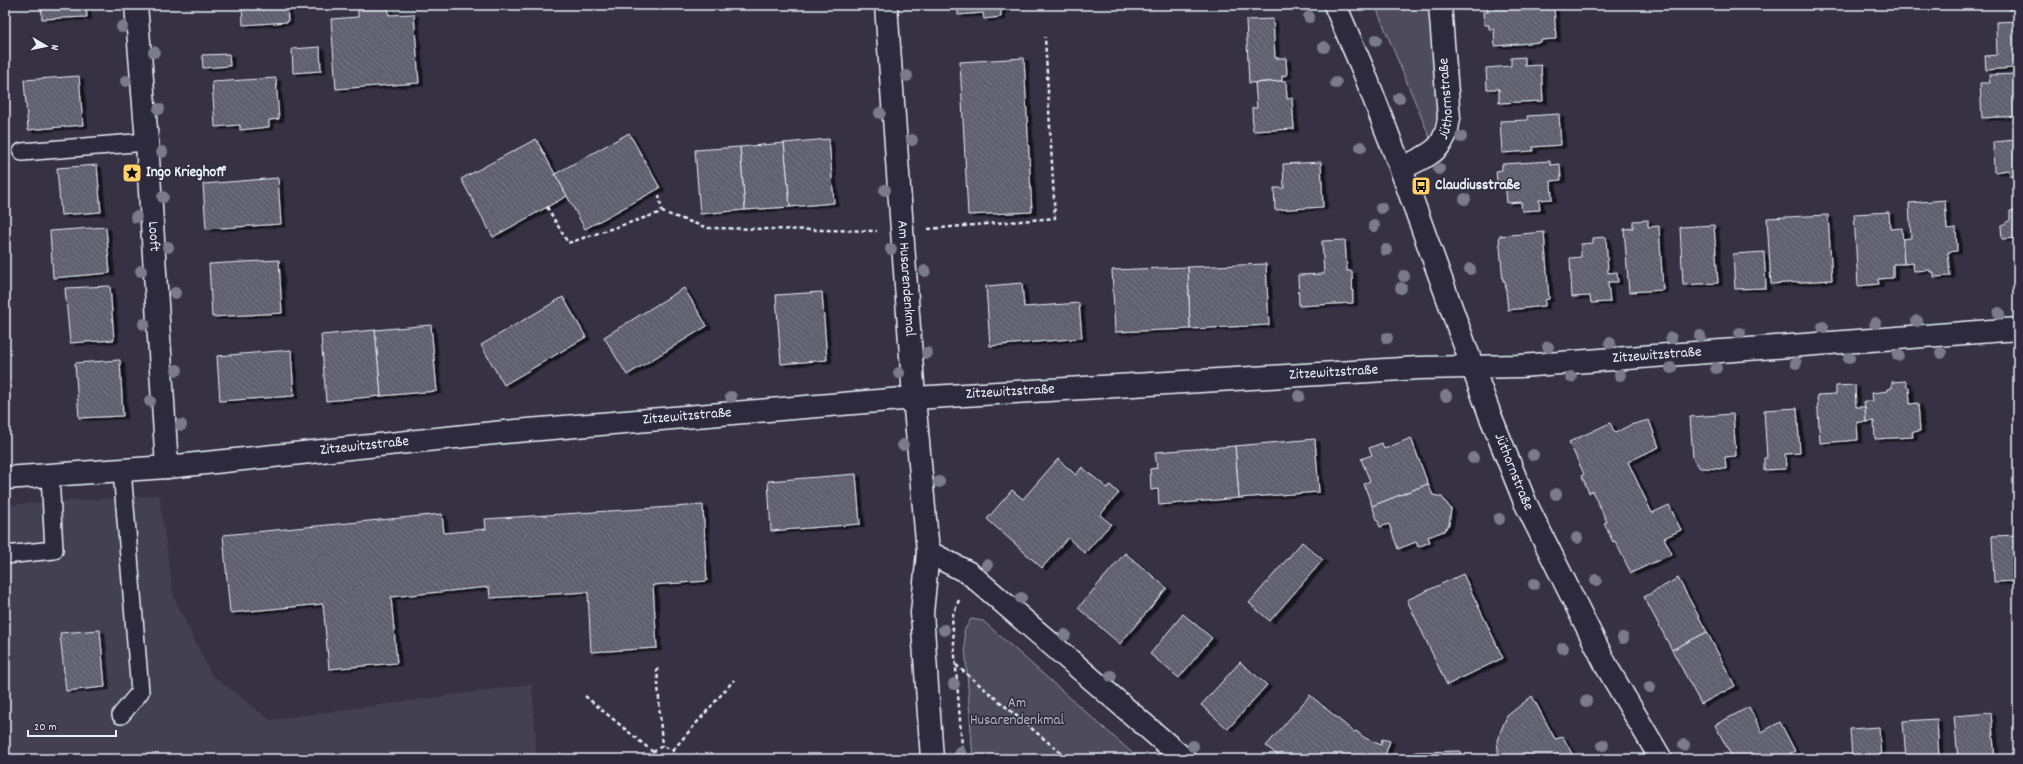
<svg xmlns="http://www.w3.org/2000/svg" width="2023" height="764" font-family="Dekko,sans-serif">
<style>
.built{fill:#433f51}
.green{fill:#4d4b5c;stroke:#9a9eaa}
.building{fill:url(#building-back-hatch);stroke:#e8f1f8;filter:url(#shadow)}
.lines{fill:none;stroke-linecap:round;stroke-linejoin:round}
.lane-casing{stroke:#e8f1f8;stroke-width:20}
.street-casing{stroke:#e8f1f8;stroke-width:25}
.secondary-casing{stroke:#e8f1f8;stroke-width:25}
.path{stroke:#e8f1f8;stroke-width:2.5;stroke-dasharray:4 3;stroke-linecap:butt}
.lane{stroke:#2f2a3d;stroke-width:17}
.street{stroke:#2f2a3d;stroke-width:22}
.secondary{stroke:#2f2a3d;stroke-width:22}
.tree{fill:#7a7b89}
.labels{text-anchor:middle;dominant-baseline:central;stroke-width:3;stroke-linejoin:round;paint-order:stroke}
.street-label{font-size:15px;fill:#e8f1f8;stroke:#2f2a3d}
.poi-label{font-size:15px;font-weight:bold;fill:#e8f1f8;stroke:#2f2a3d;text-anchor:start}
.park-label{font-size:15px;fill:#b2b7c1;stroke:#2f2a3d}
</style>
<defs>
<pattern id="building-back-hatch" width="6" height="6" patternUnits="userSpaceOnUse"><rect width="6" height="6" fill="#605e6e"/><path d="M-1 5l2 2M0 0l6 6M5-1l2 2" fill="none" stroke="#777683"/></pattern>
<filter id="shadow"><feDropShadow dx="4.5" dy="2.5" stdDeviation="0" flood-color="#0009"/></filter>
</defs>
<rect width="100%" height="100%" fill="#363244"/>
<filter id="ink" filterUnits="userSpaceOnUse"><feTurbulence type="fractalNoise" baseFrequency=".025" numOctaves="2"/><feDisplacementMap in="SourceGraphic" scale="8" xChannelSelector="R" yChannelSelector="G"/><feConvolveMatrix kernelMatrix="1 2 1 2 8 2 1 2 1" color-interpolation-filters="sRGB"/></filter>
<g filter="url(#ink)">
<path class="built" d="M 159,495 L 174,598 L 211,674 L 270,720 L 532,684 L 537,759 L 5,759 L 5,505 Z"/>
<g class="green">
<path d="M 1375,5 L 1430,5 L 1439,118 L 1433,135 L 1430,138 Z"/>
<path d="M 971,619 L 983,621 L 1139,759 L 973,759 L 964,631 Z"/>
</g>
<g class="building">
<path d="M 41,5 L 86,5 L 87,17 L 42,19 Z"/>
<path d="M 242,5 L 287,5 L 288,22 L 243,25 Z"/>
<path d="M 958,5 L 1014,5 L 1014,8 L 1001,9 L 1001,17 L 984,19 L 983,13 L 958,15 Z"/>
<path d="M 1507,5 L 1554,6 L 1556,39 L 1541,40 L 1541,42 L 1495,46 L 1494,29 L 1489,29 L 1489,25 L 1484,25 L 1483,12 L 1488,12 L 1487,8 L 1507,7 Z"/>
<path d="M 2009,5 L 2018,5 L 2018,9 L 2009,10 Z"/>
<path d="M 388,6 L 389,15 L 414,14 L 419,83 L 336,89 L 331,19 L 358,17 L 358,8 Z"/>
<path d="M 1273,19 L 1275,58 L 1286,58 L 1287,75 L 1282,76 L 1282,81 L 1249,83 L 1246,20 Z"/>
<path d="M 2018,21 L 2018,54 L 2013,55 L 2014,68 L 1986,70 L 1985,56 L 1997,55 L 1996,22 Z"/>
<path d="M 320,47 L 321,71 L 293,73 L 292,49 Z"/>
<path d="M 229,54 L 230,66 L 203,68 L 202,55 Z"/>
<path d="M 1525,57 L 1525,66 L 1541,65 L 1543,101 L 1499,103 L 1499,89 L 1487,89 L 1486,68 L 1511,66 L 1511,58 Z"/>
<path d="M 1024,58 L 1032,212 L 968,215 L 960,62 Z"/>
<path d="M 2018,74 L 2018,116 L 1982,118 L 1980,83 L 1990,83 L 1989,75 Z"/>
<path d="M 79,76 L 83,125 L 28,130 L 24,80 Z"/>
<path d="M 276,78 L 279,119 L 269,120 L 269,127 L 240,130 L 240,125 L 215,127 L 212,82 Z"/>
<path d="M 1282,81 L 1286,81 L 1287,99 L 1292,98 L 1294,129 L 1253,131 L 1252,108 L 1257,108 L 1255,83 Z"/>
<path d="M 1559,114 L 1561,145 L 1533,147 L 1533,151 L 1502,153 L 1500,121 L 1528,120 L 1527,116 Z"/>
<path d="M 2015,130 L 2018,130 L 2018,176 L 2010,176 L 2009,170 L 1994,172 L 1993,142 L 2015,140 Z"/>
<path d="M 629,133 L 660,188 L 585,229 L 555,174 Z"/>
<path d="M 536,139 L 567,196 L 493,237 L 461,179 Z"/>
<path d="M 829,139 L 834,203 L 790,207 L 784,143 Z"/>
<path d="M 784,143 L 790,207 L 745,210 L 740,147 Z"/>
<path d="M 740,147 L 745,210 L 700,214 L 695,150 Z"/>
<path d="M 1550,161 L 1550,165 L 1560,164 L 1561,180 L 1551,181 L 1552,199 L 1539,200 L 1540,210 L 1522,211 L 1521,202 L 1507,203 L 1505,182 L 1497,182 L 1496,171 L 1502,170 L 1502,164 Z"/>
<path d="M 1321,162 L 1323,207 L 1275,210 L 1274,188 L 1284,188 L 1283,164 Z"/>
<path d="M 97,165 L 101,212 L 61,215 L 57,168 Z"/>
<path d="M 278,178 L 281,224 L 206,229 L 203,184 Z"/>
<path d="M 1945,200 L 1947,229 L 1956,228 L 1957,251 L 1948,252 L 1950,276 L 1934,277 L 1934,272 L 1930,272 L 1930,270 L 1914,271 L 1913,263 L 1904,264 L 1902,239 L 1911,238 L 1909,203 Z"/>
<path d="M 2010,211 L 2018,211 L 2018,238 L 2002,239 L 2001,226 L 2010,220 Z"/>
<path d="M 1889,212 L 1890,229 L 1902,228 L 1904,264 L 1893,264 L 1893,278 L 1878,279 L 1879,284 L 1858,286 L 1854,214 Z"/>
<path d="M 1828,215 L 1832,280 L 1771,284 L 1767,218 Z"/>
<path d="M 1648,220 L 1648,227 L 1659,226 L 1663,290 L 1629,292 L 1624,229 L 1633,228 L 1633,221 Z"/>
<path d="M 1714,225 L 1718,283 L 1683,285 L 1680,227 Z"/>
<path d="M 106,227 L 110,273 L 53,278 L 50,231 Z"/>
<path d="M 1544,232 L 1549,299 L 1545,300 L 1545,306 L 1508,310 L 1505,281 L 1503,281 L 1499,236 Z"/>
<path d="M 1606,237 L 1608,273 L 1617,272 L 1618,282 L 1608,282 L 1610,302 L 1591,303 L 1590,296 L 1572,297 L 1570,258 L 1581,257 L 1581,244 L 1593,243 L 1593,238 Z"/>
<path d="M 1345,240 L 1347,271 L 1352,271 L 1353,303 L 1299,306 L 1298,275 L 1324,274 L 1322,241 Z"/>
<path d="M 1764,252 L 1766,288 L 1735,289 L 1733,254 Z"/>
<path d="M 279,260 L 282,313 L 212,317 L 209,264 Z"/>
<path d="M 1266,264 L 1269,325 L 1190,329 L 1188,267 Z"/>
<path d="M 1188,267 L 1190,329 L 1115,332 L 1112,270 Z"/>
<path d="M 1022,283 L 1024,307 L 1079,303 L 1082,338 L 990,346 L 986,286 Z"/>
<path d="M 110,286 L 114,340 L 70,343 L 65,288 Z"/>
<path d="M 684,288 L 707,326 L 627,375 L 604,337 Z"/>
<path d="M 822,292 L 827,360 L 781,364 L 776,295 Z"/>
<path d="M 563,297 L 586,337 L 504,385 L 481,345 Z"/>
<path d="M 431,325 L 437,391 L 381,396 L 375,330 Z"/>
<path d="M 375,330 L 381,396 L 326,401 L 321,335 Z"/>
<path d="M 291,350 L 294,396 L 220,401 L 217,356 Z"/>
<path d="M 120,360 L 123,416 L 79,418 L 75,363 Z"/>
<path d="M 1906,381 L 1907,387 L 1909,387 L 1910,404 L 1918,403 L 1920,431 L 1912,432 L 1913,437 L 1875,439 L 1874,421 L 1866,422 L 1864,401 L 1873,401 L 1872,393 L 1888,391 L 1888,389 L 1892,388 L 1892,382 Z"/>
<path d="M 1855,385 L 1856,407 L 1865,407 L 1866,422 L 1857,422 L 1858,440 L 1820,443 L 1817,395 L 1836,394 L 1836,386 Z"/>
<path d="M 1797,408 L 1800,453 L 1785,454 L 1786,469 L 1764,470 L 1764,458 L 1767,458 L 1764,410 Z"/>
<path d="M 1733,414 L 1736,456 L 1725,457 L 1726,469 L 1700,468 L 1693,458 L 1690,417 Z"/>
<path d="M 1649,420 L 1659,447 L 1628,462 L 1652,513 L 1669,505 L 1681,530 L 1664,538 L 1672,554 L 1631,573 L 1615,541 L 1613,542 L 1604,523 L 1607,522 L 1592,491 L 1589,493 L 1582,476 L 1584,474 L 1569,442 L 1610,423 L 1615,433 L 1630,425 Z"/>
<path d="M 1411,438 L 1428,484 L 1372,506 L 1364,484 L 1370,481 L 1361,459 L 1372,455 L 1369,448 L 1382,443 L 1384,449 Z"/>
<path d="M 1315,439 L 1319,492 L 1239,498 L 1235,446 Z"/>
<path d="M 1235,446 L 1239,498 L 1159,505 L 1158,489 L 1151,490 L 1150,469 L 1157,468 L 1155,452 Z"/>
<path d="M 1058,459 L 1076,475 L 1082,467 L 1107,488 L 1110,485 L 1119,493 L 1100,515 L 1111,524 L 1085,553 L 1068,538 L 1042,568 L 987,519 L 1012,490 L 1023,499 Z"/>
<path d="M 856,474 L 860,524 L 771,531 L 768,481 Z"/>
<path d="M 1428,484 L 1433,495 L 1442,497 L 1451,509 L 1449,524 L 1444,531 L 1428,537 L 1430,542 L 1418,547 L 1416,542 L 1398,549 L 1389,524 L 1380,527 L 1372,506 Z"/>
<path d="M 2015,497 L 2018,497 L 2018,516 L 2016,516 Z"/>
<path d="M 703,505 L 707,581 L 653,585 L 657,648 L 591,652 L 588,592 L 490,598 L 489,587 L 391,597 L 397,663 L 329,669 L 323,604 L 230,613 L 223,535 L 442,514 L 444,533 L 486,529 L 485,519 Z"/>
<path d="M 2018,535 L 2018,581 L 1994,582 L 1992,536 Z"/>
<path d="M 1302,542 L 1323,560 L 1270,621 L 1249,603 Z"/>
<path d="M 1125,553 L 1167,588 L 1120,644 L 1078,608 Z"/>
<path d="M 1463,574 L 1503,658 L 1447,685 L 1407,600 Z"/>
<path d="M 1678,578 L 1707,632 L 1672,650 L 1644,597 Z"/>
<path d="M 2016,595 L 2018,595 L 2018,623 Z"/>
<path d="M 1183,614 L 1212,638 L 1179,678 L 1150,654 Z"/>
<path d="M 100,630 L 105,687 L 66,691 L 60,633 Z"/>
<path d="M 1707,632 L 1735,686 L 1701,704 L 1672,650 Z"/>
<path d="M 1240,662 L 1267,685 L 1228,729 L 1201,705 Z"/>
<path d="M 1310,695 L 1354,732 L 1356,731 L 1365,738 L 1381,745 L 1382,739 L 1390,741 L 1384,759 L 1283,759 L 1266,746 Z"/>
<path d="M 1532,696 L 1555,739 L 1563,737 L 1575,759 L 1499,759 L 1497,740 L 1507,716 Z"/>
<path d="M 1749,707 L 1762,732 L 1780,722 L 1795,751 L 1785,756 L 1787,759 L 1733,759 L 1715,725 Z"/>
<path d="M 1991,713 L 1995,759 L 1958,759 L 1954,716 Z"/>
<path d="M 1937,719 L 1939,759 L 1906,759 L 1903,721 Z"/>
<path d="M 1879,727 L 1881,759 L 1852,759 L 1850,729 Z"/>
<path d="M 1460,751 L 1461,759 L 1415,759 L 1415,752 Z"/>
</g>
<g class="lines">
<defs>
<g id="lane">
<path d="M 22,152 L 147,142"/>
<path d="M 5,555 L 54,550 L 50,475"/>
<path d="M 121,715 L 140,692 L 122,470"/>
</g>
<g id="street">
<path id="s1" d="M 136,5 L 147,142 L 167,467"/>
<path id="s2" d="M 886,5 L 914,398 L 928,552 L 922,613 L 932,759"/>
<path id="s3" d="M 1401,169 C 1428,154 1445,153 1449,118 L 1440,5"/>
<path id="s4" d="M 5,478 L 167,467 L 504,432 L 914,398 L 1419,368 L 1520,366 L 2018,329"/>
<path d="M 928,552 L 969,573 L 1184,759"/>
</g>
<g id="secondary">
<path id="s5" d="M 1335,5 L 1364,72 L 1401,169 L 1490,415 L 1525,502 L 1608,669 L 1661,759"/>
</g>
</defs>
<use href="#lane" class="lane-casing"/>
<use href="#street" class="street-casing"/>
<use href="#secondary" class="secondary-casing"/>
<g class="path">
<path d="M 659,195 L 662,212"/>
<path d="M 547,207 L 568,243 L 662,212 L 708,228 L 877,231"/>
<path d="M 928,229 L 1055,218 L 1045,37"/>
<path d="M 959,600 L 952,617 L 963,759"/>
<path d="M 956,665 L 1068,759"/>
<path d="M 657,668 L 662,746"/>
<path d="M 585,696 L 653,752"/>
<path d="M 673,750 L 734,680"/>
<path d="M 651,759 L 653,752 L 662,746 L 673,750 L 676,759"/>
</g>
<use href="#lane" class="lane"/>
<use href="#street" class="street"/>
<use href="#secondary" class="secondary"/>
</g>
<g class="tree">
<circle cx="1309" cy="17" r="6"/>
<circle cx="122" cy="27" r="6"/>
<circle cx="1376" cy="40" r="6"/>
<circle cx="1324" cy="47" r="6"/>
<circle cx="154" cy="52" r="6"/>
<circle cx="907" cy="76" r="6"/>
<circle cx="126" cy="81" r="6"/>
<circle cx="1336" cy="83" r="6"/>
<circle cx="1399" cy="98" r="6"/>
<circle cx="159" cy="109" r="6"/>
<circle cx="880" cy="113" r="6"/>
<circle cx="1461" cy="137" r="6"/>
<circle cx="912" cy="140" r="6"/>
<circle cx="1361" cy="147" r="6"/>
<circle cx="162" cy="152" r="6"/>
<circle cx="1439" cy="169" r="6"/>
<circle cx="885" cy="190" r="6"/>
<circle cx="163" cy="197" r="6"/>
<circle cx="1465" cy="199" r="6"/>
<circle cx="1381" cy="208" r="6"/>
<circle cx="136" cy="217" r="6"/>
<circle cx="1374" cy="226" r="6"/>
<circle cx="168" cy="247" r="6"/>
<circle cx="891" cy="249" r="6"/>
<circle cx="1386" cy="250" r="6"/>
<circle cx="1470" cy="269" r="6"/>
<circle cx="141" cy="271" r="6"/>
<circle cx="925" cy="271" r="6"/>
<circle cx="1404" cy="276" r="6"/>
<circle cx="1401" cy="288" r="6"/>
<circle cx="175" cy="293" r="6"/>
<circle cx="1999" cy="313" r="6"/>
<circle cx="1917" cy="321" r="6"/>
<circle cx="1875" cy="323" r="6"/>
<circle cx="144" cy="324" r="6"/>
<circle cx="1823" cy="327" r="6"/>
<circle cx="1740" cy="333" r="6"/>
<circle cx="1700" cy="336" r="6"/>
<circle cx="1387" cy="338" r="6"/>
<circle cx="1671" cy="338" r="6"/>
<circle cx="1610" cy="343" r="6"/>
<circle cx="1548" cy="347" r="6"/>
<circle cx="927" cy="353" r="6"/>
<circle cx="1941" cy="353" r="6"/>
<circle cx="1898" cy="355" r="6"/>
<circle cx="1849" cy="358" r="6"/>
<circle cx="1796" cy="363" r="6"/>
<circle cx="1671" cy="368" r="6"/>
<circle cx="1716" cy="368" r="6"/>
<circle cx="177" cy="370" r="6"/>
<circle cx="899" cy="373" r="6"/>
<circle cx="1620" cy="375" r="6"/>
<circle cx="1571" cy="377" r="6"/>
<circle cx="1299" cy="396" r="6"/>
<circle cx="1446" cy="396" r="6"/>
<circle cx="731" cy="397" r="6"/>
<circle cx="150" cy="401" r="6"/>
<circle cx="181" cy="425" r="6"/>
<circle cx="903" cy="445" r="6"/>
<circle cx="1533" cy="455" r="6"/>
<circle cx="1473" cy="458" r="6"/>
<circle cx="939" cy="482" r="6"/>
<circle cx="1556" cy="494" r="6"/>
<circle cx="1499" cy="519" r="6"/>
<circle cx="1577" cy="538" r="6"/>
<circle cx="987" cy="565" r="6"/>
<circle cx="1596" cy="580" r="6"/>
<circle cx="1534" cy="584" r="6"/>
<circle cx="1021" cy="598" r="6"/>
<circle cx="944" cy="630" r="6"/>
<circle cx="1065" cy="635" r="6"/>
<circle cx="1623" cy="638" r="6"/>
<circle cx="1563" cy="648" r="6"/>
<circle cx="1111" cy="676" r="6"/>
<circle cx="954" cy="684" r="6"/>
<circle cx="1650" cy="687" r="6"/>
<circle cx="1586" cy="701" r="6"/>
<circle cx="1603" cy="745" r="6"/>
<circle cx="1684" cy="745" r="6"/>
<circle cx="1193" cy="746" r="6"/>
<circle cx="960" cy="752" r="6"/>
</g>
</g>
<defs>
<symbol id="sight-square" viewBox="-11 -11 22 22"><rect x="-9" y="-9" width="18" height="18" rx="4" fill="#ffd166" stroke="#2f2a3d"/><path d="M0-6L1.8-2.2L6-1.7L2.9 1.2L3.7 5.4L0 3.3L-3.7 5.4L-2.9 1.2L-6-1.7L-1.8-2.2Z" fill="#111"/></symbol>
<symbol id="bus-square" viewBox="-11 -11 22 22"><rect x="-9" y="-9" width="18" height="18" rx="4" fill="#ffd166" stroke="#2f2a3d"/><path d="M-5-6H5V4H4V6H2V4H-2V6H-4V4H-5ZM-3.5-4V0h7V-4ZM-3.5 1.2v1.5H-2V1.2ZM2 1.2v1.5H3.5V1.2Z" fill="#111"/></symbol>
</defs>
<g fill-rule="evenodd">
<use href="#sight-square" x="121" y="162" width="22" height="22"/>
<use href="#bus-square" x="1410" y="175" width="22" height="22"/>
</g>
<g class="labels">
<g class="street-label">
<text stroke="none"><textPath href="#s3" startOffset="94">Jüthornstraße</textPath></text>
<text stroke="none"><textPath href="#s1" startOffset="232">Looft</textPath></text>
<text stroke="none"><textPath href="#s2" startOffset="274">Am Husarendenkmal</textPath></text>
<text stroke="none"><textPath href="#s4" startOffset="1657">Zitzewitzstraße</textPath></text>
<text stroke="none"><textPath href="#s4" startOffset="1333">Zitzewitzstraße</textPath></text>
<text stroke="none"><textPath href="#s4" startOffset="1009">Zitzewitzstraße</textPath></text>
<text stroke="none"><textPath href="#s4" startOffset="685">Zitzewitzstraße</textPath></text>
<text stroke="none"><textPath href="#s4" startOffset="361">Zitzewitzstraße</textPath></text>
<text stroke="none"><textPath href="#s5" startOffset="500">Jüthornstraße</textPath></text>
</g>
<g class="poi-label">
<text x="146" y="173">Ingo Krieghoff</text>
<text x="1435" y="186">Claudiusstraße</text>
</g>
<g class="park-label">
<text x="1017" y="704">Am<tspan x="1017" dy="17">Husarendenkmal</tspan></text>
</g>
</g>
<rect width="2023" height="764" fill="none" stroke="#2f2a3d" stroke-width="20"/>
<rect x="10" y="10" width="2003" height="744" fill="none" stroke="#e8f1f8" stroke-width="1.5" filter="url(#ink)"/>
<g transform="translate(46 46) rotate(99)" stroke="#2f2a3d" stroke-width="3" paint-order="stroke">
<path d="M0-3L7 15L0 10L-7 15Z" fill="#e8f1f8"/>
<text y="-6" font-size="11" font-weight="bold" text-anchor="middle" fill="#e8f1f8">N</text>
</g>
<path d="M28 730v6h88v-6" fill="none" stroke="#e8f1f8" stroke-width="2"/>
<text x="34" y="730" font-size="12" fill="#e8f1f8" stroke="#2f2a3d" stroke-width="3" paint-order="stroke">20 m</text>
</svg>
